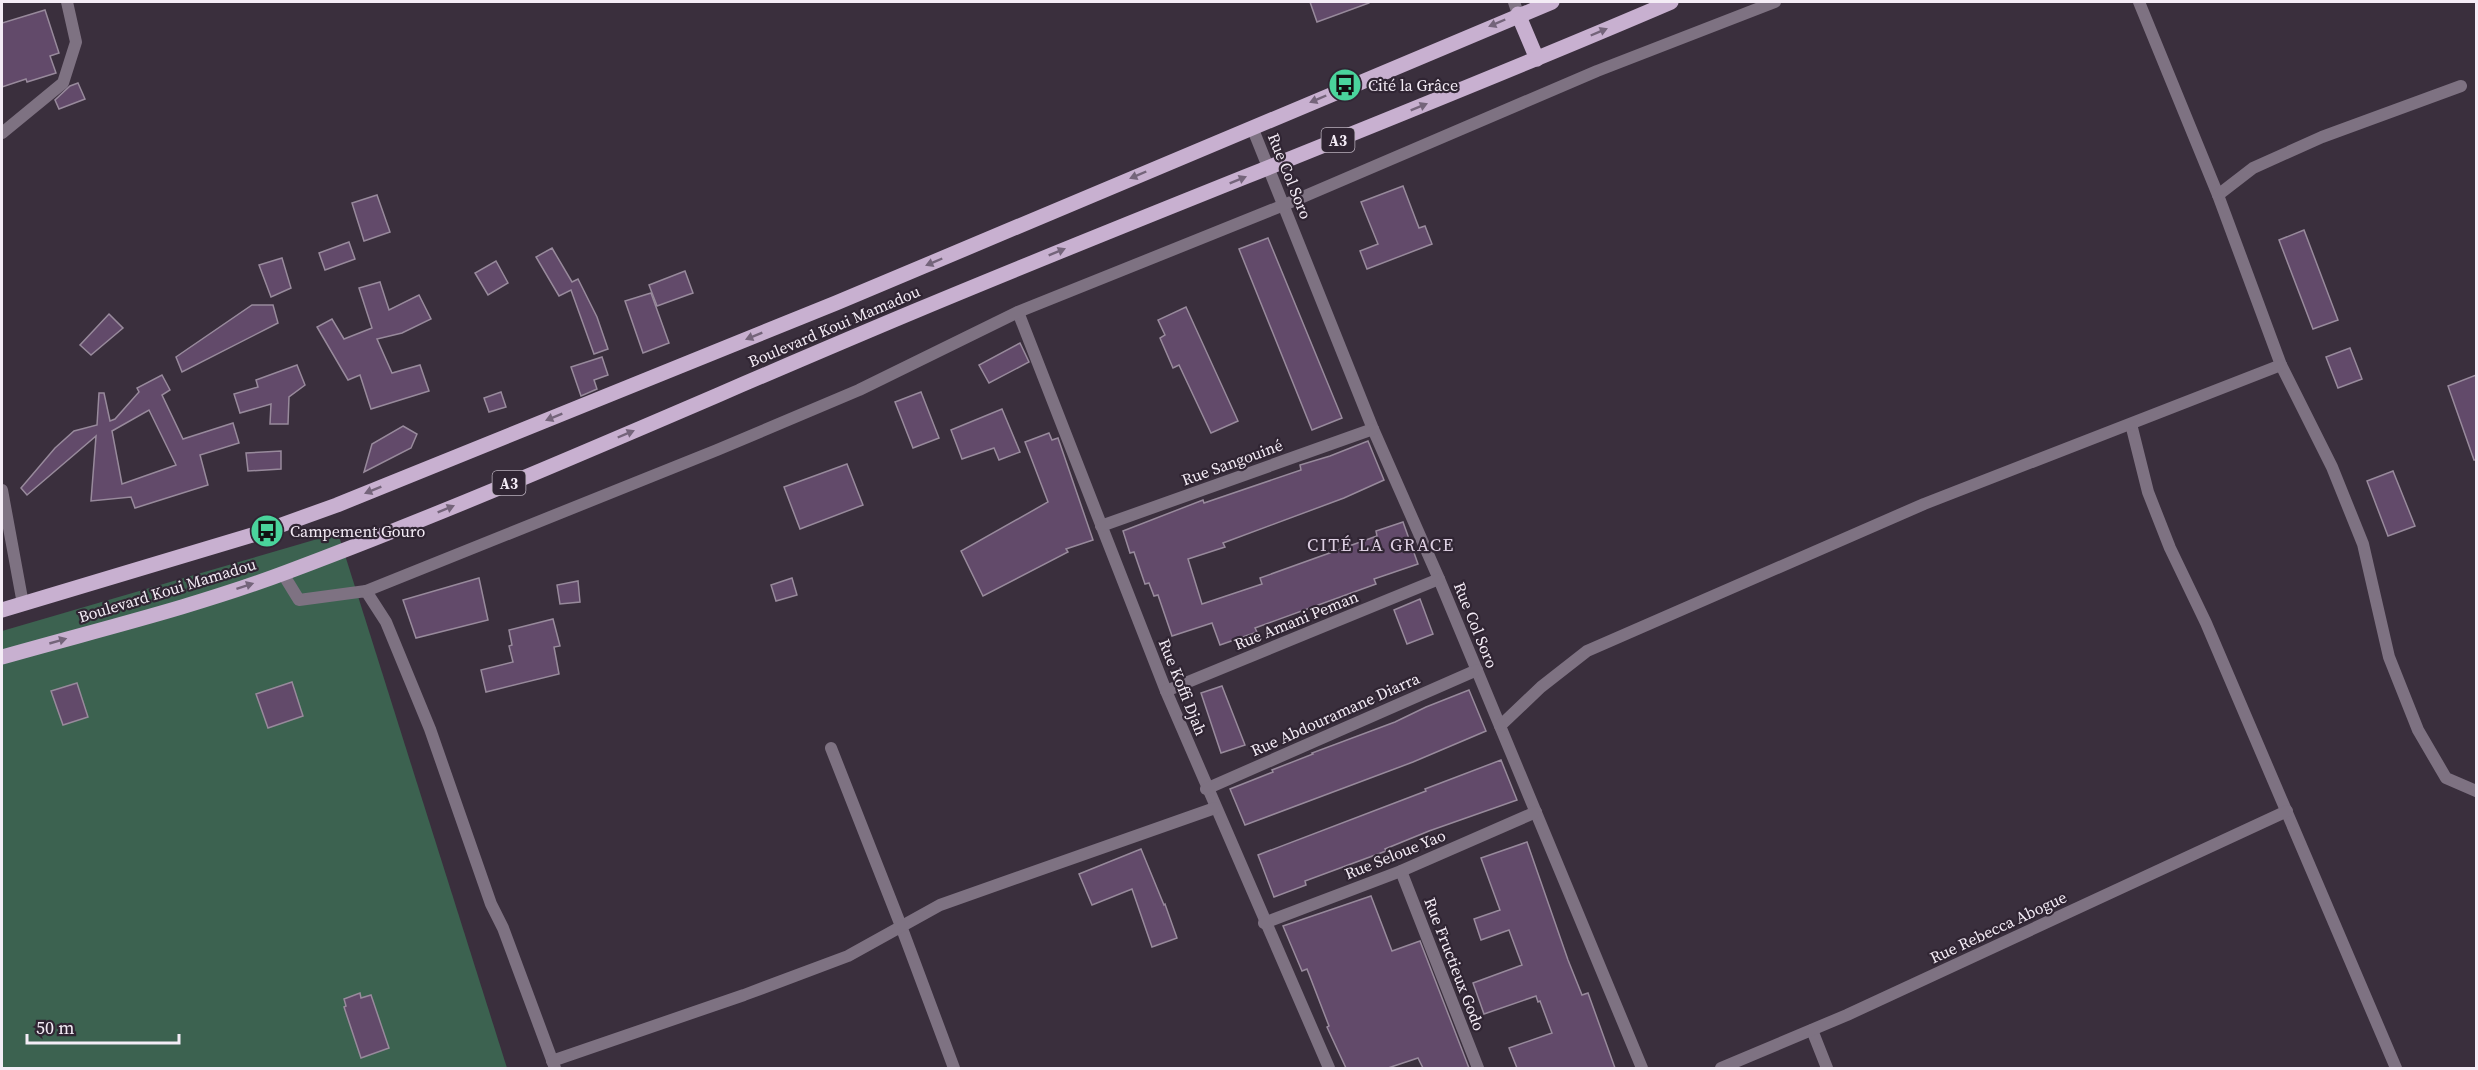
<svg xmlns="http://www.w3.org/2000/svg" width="2478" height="1070" font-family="'Source Serif 4',serif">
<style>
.green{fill:#3c6250}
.building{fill:#624a6a;stroke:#988a9c;stroke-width:1.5;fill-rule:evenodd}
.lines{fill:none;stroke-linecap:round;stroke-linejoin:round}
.street{stroke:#7e7282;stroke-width:12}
.primary{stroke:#c8b0d0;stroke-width:15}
.oneway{fill:#74647a}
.labels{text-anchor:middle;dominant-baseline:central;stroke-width:4.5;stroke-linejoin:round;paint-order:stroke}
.shield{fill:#302533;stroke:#b9b0bc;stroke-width:1.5}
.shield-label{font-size:15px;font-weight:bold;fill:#f4ecf6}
.poi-label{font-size:16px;fill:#f4ecf6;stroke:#302533;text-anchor:start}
.street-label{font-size:16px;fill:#f4ecf6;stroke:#302533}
.neighbourhood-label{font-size:18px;letter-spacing:1.5px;fill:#ddcfe2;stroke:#302533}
</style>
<rect width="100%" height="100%" fill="#3a2f3d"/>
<path class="green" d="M 338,533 L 507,1068 L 2,1068 L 2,631 Z"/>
<g class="building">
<path d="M 1310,2 L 1369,2 L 1369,3 L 1317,22 Z"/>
<path d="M 45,10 L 59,53 L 50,56 L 56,73 L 27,82 L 26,79 L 2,87 L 2,23 Z"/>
<path d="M 78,83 L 85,99 L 59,109 L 55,100 L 70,86 Z"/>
<path d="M 1403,186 L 1419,228 L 1425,226 L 1432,244 L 1367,269 L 1360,251 L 1378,244 L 1361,202 Z"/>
<path d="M 377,195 L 390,232 L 364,241 L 352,203 Z"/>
<path d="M 2304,230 L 2338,320 L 2313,329 L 2279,240 Z"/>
<path d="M 1268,238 L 1342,418 L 1312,430 L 1239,249 Z"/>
<path d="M 349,242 L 355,259 L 325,270 L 319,253 Z"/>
<path d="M 552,248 L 572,282 L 578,279 L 597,317 L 608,349 L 594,354 L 571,290 L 559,296 L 536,257 Z"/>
<path d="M 282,258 L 291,288 L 271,297 L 259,265 Z"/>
<path d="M 496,261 L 508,283 L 488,295 L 475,273 Z"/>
<path d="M 685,271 L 693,293 L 657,306 L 649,285 Z"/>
<path d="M 380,282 L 389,310 L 419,295 L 431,319 L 402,333 L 377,339 L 392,373 L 420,365 L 429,391 L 371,409 L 360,375 L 348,380 L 317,327 L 332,319 L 344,339 L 372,328 L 359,288 Z"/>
<path d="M 651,293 L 669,343 L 643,353 L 625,301 Z"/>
<path d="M 252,305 L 273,305 L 278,323 L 182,372 L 176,357 Z"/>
<path d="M 1186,307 L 1238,421 L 1211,433 L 1179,365 L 1173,368 L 1160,338 L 1165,335 L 1158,320 Z"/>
<path d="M 109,314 L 123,328 L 91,355 L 80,345 Z"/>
<path d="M 1020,343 L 1029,362 L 989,383 L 979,365 Z"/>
<path d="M 2350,348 L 2362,379 L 2338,388 L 2326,357 Z"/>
<path d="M 602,357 L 608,375 L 594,380 L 597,389 L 581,396 L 571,367 Z"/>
<path d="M 297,365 L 305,385 L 289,397 L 288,424 L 270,424 L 271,404 L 240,413 L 234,394 L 258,387 L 256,380 Z"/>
<path d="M 162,375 L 170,390 L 162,395 L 183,439 L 233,423 L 239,443 L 200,455 L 208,485 L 135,508 L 131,497 L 91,501 L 96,436 L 27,495 L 21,488 L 55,448 L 74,431 L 97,425 L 99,393 L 104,393 L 110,421 L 115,419 L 139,392 L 137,388 ZM 149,410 L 176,465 L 122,484 L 112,431 Z"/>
<path d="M 2476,375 L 2476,460 L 2474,460 L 2448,386 Z"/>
<path d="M 501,392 L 506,407 L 489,412 L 484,398 Z"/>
<path d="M 921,392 L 939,438 L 913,448 L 895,402 Z"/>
<path d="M 1002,409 L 1020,452 L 999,460 L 994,448 L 962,459 L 951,430 Z"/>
<path d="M 403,426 L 417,434 L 411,448 L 364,472 L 372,444 Z"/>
<path d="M 1049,433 L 1052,440 L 1058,438 L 1093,540 L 1066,549 L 1068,552 L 983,596 L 961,551 L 1048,502 L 1025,442 Z"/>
<path d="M 1368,441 L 1384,480 L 1344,498 L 1223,543 L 1225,547 L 1188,559 L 1202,604 L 1262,584 L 1260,578 L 1377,536 L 1376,531 L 1403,522 L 1418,564 L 1374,579 L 1376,584 L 1255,628 L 1257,632 L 1220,645 L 1212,623 L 1172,636 L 1158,595 L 1154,596 L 1149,583 L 1145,584 L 1134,552 L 1130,553 L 1123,531 L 1203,500 L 1204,503 L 1301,470 L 1300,465 L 1330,456 Z"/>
<path d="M 281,451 L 281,469 L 248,471 L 246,453 Z"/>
<path d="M 847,464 L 863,505 L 800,529 L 784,487 Z"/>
<path d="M 2393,471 L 2415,526 L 2388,536 L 2367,481 Z"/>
<path d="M 479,578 L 488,620 L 416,638 L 403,600 Z"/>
<path d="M 792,578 L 797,595 L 776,601 L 771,585 Z"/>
<path d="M 578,581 L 580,602 L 560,604 L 557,585 Z"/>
<path d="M 1420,599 L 1433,634 L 1407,644 L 1394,610 Z"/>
<path d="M 553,619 L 560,646 L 554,647 L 559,674 L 486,692 L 481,670 L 513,662 L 509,646 L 512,645 L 509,630 Z"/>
<path d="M 292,682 L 303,716 L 268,728 L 256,694 Z"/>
<path d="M 77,683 L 88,717 L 63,725 L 51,691 Z"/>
<path d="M 1222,686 L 1245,745 L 1221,753 L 1201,693 Z"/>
<path d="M 1469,690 L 1486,731 L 1413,762 L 1245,825 L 1230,789 L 1273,772 L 1272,770 L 1313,754 L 1312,753 L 1395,722 L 1426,707 Z"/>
<path d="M 1501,760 L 1517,800 L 1429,831 L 1385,849 L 1386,851 L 1305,881 L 1306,885 L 1274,897 L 1258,855 L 1426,791 L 1425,789 Z"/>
<path d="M 1527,842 L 1568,960 L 1582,995 L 1588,993 L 1615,1068 L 1517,1068 L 1509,1048 L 1552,1033 L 1540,1001 L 1538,1002 L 1536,996 L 1484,1014 L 1473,983 L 1522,965 L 1509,930 L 1481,940 L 1474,919 L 1500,910 L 1481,858 Z"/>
<path d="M 1141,849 L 1164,905 L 1165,904 L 1177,938 L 1152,947 L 1132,889 L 1092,905 L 1079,874 Z"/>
<path d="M 1371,896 L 1392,951 L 1420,941 L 1469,1068 L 1423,1068 L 1418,1058 L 1388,1068 L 1346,1068 L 1327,1027 L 1329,1026 L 1307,969 L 1302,971 L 1283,926 Z"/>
<path d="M 360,993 L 361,998 L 371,995 L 389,1048 L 361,1058 L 344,1007 L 346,1006 L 344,999 Z"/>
</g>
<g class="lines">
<g class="street">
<path d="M 1514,2 L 1518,14"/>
<path d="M 2139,2 L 2218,195 L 2281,365 L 2332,467 L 2363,544 L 2389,657 L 2418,730 L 2446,778 L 2476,791"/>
<path d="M 1252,127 L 1373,429 L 1439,579 L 1642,1068"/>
<path d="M 2,133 L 63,83 L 76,42 L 67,2"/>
<path d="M 2218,195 L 2253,168 L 2322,137 L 2461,86"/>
<path d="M 1018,312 L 1166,691 L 1329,1068"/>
<path d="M 2131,424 L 2148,492 L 2170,548 L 2206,623 L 2396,1068"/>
<path d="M 2,490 L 23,604"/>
<path d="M 1101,526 L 1373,429"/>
<path d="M 283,574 L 299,600 L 366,591 L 386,622 L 430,729 L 491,904 L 503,928 L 555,1068"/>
<path d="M 366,591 L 717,450 L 859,390 L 1018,312 L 1284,205 L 1597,71 L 1775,2"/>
<path d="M 1166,691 L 1439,579"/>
<path d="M 1500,726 L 1541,687 L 1587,651 L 1924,504 L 2281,365"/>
<path d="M 831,748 L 901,926 L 954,1068"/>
<path d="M 1206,789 L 1477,670"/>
<path d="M 1401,871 L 1478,1068"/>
<path d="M 1264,923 L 1401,871 L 1536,812"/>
<path d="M 1812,1030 L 1827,1068"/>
<path d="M 552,1061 L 744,995 L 848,956 L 940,905 L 1215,808"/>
<path d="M 1721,1068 L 1847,1015 L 2287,811"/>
</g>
<g class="primary">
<path d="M 1518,14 L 1537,59"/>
<path d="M 2,610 L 262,532 L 337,505 L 836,303 L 1552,2"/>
<path d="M 2,657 C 97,630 194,607 287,572 C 501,492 709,397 920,309 C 1169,205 1422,109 1671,2"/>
</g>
</g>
<defs><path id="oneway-solid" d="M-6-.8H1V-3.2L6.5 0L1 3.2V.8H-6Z" transform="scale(1.5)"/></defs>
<g class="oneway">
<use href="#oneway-solid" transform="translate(1497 23) rotate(157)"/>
<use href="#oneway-solid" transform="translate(1599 32) rotate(-23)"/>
<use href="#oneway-solid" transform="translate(1318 99) rotate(157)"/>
<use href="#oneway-solid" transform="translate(1419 107) rotate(-22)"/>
<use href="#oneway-solid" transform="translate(1138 175) rotate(157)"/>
<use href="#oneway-solid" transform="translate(1238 180) rotate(-22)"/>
<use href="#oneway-solid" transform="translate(1057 252) rotate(-22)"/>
<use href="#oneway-solid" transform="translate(934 262) rotate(157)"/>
<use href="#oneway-solid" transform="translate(754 336) rotate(158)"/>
<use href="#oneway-solid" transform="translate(554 417) rotate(158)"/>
<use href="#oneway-solid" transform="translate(626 434) rotate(-23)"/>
<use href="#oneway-solid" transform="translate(373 490) rotate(158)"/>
<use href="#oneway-solid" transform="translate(446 509) rotate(-22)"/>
<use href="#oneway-solid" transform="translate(245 586) rotate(-18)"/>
<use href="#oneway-solid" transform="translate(58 641) rotate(-16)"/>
</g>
<defs>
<symbol id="bus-disc" viewBox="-11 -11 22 22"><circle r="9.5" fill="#4ad49c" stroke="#302533"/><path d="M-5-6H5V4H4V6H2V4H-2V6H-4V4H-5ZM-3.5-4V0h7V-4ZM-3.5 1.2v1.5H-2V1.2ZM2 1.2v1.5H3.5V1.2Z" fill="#111"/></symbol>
</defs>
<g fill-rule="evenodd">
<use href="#bus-disc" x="1326" y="66" width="38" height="38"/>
<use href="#bus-disc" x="248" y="512" width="38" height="38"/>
</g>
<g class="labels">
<g class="shield">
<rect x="1321.5" y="128" width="33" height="24" rx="4.5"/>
<rect x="492.5" y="471" width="33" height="24" rx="4.5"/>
</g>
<g class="shield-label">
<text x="1338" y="140">A3</text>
<text x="509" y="483">A3</text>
</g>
<g class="poi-label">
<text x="1368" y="85">Cité la Grâce</text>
<text x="290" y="531">Campement Gouro</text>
</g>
<g class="street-label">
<text transform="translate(1290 176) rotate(68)">Rue Col Soro</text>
<text transform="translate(834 326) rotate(-23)">Boulevard Koui Mamadou</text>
<text transform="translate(1232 462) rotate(-20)">Rue Sangouiné</text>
<text transform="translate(167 590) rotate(-17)">Boulevard Koui Mamadou</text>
<text transform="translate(1296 620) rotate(-22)">Rue Amani Peman</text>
<text transform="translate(1476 625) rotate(68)">Rue Col Soro</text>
<text transform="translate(1183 687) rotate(68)">Rue Koffi Djah</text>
<text transform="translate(1335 714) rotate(-24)">Rue Abdouramane Diarra</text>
<text transform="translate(1395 854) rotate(-22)">Rue Seloue Yao</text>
<text transform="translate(1998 927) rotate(-25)">Rue Rebecca Abogue</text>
<text transform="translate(1455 964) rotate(69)">Rue Fructieux Godo</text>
</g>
<g class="neighbourhood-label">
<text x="1381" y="544">CITÉ LA GRACE</text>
</g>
</g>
<rect width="2478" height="1070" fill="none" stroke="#f4ecf6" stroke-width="6"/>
<path d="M27 1034v9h152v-9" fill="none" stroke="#f4ecf6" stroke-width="3"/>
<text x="36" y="1034" font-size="18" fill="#f4ecf6" stroke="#302533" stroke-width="4.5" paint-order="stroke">50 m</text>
</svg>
